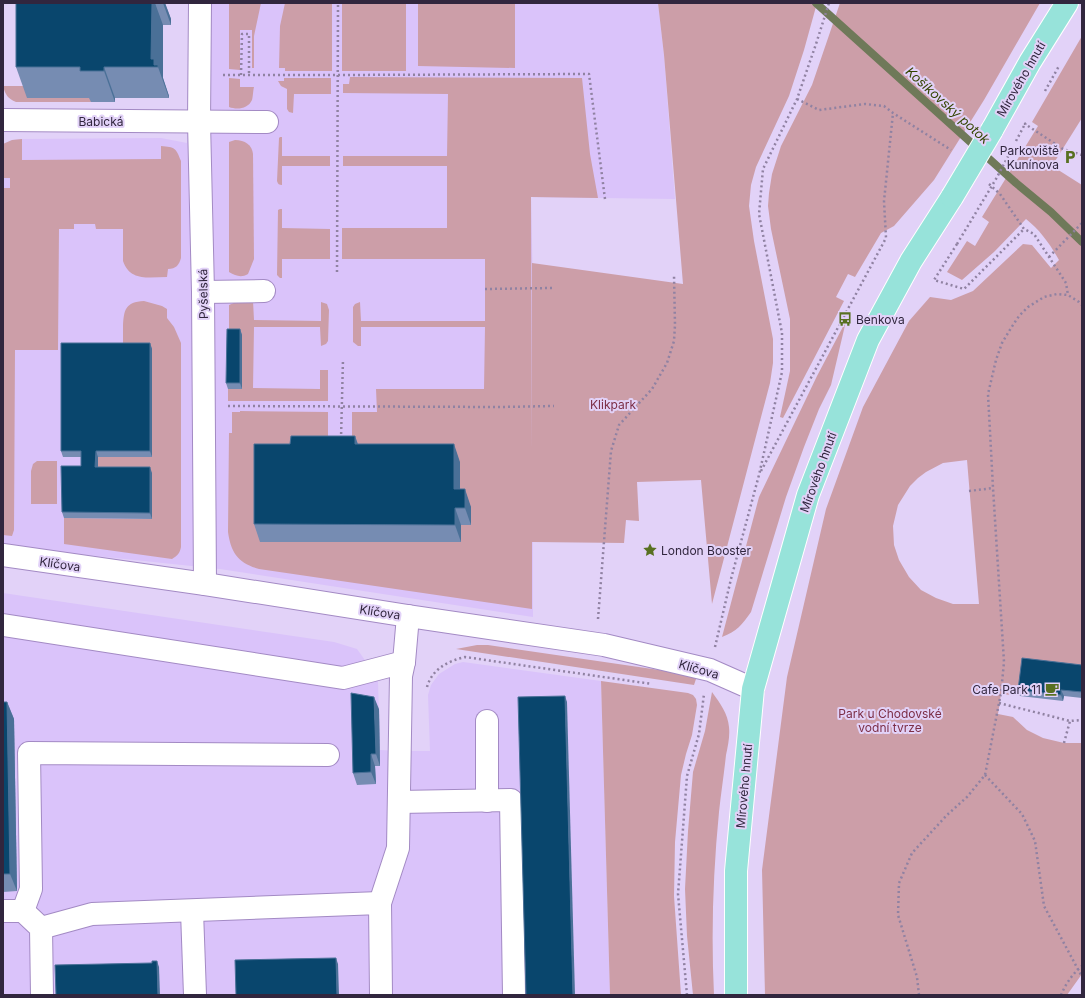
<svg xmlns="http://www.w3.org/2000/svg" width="1085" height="998" font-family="Inter,sans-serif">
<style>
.built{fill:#dac3fa}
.green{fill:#cc9ea8;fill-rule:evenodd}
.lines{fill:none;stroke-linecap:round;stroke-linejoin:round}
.stream{stroke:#6f7959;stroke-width:8}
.minor-casing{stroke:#a38ac4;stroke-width:24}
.major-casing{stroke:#fff;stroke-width:24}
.path{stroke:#9082a2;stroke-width:2.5;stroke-dasharray:2 3;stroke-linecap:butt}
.minor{stroke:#fff;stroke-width:22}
.major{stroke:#97e3da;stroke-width:22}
.major-bridge-casing{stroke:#fff;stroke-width:24;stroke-linecap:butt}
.path-bridge{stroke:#9082a2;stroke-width:2.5;stroke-dasharray:2 3;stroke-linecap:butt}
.major-bridge{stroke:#97e3da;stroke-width:22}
.wall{fill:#768cb2}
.shaded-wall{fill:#4a7097}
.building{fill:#09466d;stroke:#4a7097}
.labels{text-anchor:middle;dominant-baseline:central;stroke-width:4;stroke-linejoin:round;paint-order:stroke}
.street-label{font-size:12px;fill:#31263e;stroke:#e2d2f8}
.poi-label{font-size:12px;fill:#31263e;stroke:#e2d2f8;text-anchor:end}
.park-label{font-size:12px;fill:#7c2e46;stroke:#e2d2f8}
.water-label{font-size:13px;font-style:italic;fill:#334401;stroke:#e2d2f8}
</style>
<rect width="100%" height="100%" fill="#e2d2f8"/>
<g class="built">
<path d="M 189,3 L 658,3 L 664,55 L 675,199 L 531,197 L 533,288 L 533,617 L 220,569 L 49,551 L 3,544 L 3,144 L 12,140 L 22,139 L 161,138 L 187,143 L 189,94 Z"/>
<path d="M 3,593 L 334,642 L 357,649 L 372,670 L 378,682 L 380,750 L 400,751 L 430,751 L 428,695 L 431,685 L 439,674 L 455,664 L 463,662 L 601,681 L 610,995 L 3,995 Z"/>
</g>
<g class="green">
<path d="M 229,3 L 261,3 L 254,36 L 254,68 L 252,68 L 252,30 L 240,30 L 240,70 L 229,69 Z"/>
<path d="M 285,3 L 332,3 L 332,71 L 285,71 L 285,68 L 279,68 L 280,26 Z"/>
<rect x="342" y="3" width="64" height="68"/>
<path d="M 418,3 L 515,3 L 515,68 L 418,66 Z"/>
<path d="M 658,3 L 817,3 L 804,50 L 789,96 L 756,167 L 751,185 L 749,206 L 754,241 L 773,339 L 773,363 L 770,383 L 712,604 L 701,480 L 637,482 L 639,521 L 626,520 L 624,543 L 532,542 L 532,609 L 259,569 C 238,563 231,553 228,532 L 229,433 L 232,433 L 232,412 L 240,412 L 240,411 L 328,412 L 328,453 L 352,453 L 352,412 L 377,412 L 376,389 L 484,389 L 485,327 L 361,327 L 361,346 L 358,346 L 353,342 L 353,307 L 355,304 L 360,302 L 361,321 L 485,321 L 485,259 L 342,259 L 342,228 L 447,228 L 447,166 L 343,166 L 343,156 L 447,156 L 448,94 L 343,93 L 343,84 L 349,84 L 350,77 L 582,78 L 590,154 L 598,198 L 531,197 L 532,450 L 532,263 L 683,284 L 664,55 Z"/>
<path d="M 840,3 L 1040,3 L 984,100 L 934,180 L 894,226 L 881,233 L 855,277 L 848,274 L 836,297 L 844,301 L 783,418 L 780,417 L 790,371 L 790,319 L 771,229 L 768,206 L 769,193 L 772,174 L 781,146 L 812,85 Z"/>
<path d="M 1082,36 L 1082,118 L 1052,166 L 1082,185 L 1082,670 L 1024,664 L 1020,696 L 1001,694 L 998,714 L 1013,717 L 1027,730 L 1043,738 L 1064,743 L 1082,743 L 1082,974 L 1067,995 L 765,995 L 762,870 L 787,677 L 826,509 L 863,407 L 909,321 L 930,297 L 951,300 L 973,291 L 1023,244 L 1032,245 L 1051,268 L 1059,260 C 1050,244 1040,230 1026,219 L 994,252 L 962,280 L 947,272 L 967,241 L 975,246 L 989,222 L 982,217 L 1038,126 L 1032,122 ZM 967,460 L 979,604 L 953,604 L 936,598 L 921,590 L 909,577 L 899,560 L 894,545 L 893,526 L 898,505 L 910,486 L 918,478 L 926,472 L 943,463 Z"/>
<path d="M 229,78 L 240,79 L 240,87 L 254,87 C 253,91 253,97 252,100 C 248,109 237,110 229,107 Z"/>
<path d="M 284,78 L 331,78 L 331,94 L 294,94 L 293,113 L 289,112 L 287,109 L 287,89 L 281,86 L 278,81 L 284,81 Z"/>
<path d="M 3,86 L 27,86 L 27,98 L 91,98 L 91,102 L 16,102 C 8,99 5,94 3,86 Z"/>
<path d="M 280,137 L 282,137 L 282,156 L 330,156 L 330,166 L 282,166 L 282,185 C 279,185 278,184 277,181 L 279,138 Z"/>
<path d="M 22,139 L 22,160 L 161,159 L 161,146 C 175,147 176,148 181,161 L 181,258 C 179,265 176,269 168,269 L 167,277 C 150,277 130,282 123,261 L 123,229 L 96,229 L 95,224 L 74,224 L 74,229 L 59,229 L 58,350 L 15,350 L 14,530 L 12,536 L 3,535 L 3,188 L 10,188 L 10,178 L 3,178 L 3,144 L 12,140 Z"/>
<path d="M 235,140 C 245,140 252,145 253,154 L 254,259 L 248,274 C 241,278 236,276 229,272 L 229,142 Z"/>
<path d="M 280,209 L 282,209 L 282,228 L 330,229 L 330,259 L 282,259 L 282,278 L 280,278 L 277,275 L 278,210 Z"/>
<path d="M 144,301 L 162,306 L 167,309 L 167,318 L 174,327 L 181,343 L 181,547 C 180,553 177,556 172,559 L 64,544 L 64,518 L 152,519 L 98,473 L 98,457 L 152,457 L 152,349 L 123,349 C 123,342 123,334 123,326 C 124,310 125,302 144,301 Z"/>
<path d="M 253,301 L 254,320 L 321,321 L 321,302 L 327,304 L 329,310 L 328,341 L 326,344 L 321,346 L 320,327 L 254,327 L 253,388 L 320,389 L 320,370 L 328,370 L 328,401 L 228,401 L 228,389 L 241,389 L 241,333 L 229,333 L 229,305 L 236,302 Z"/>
<path d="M 846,321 L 831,385 L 819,409 L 804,447 L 786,497 L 751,612 C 742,625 737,631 722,637 L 759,497 L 817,376 Z"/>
<path d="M 37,461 L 57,461 L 57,504 L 31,504 L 31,471 L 33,464 Z"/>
<path d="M 477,645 L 488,645 L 680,673 L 690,676 L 696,679 L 694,685 L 456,649 Z"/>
<path d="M 601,681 L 688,693 L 693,695 L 696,699 L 697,705 L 692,735 L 686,754 L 681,775 L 675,842 L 674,896 L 681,995 L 610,995 Z"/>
<path d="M 712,692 C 720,703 728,714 729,727 C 730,736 728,746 726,755 C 724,774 721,793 719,812 C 713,873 711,934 714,995 L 693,995 L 687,936 L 685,889 L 688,831 L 693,772 L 705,731 Z"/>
</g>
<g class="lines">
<path class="stream" d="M 816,3 L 1016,183 L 1051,212 L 1082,242"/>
<defs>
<g id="minor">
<path d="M 200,3 L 199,122 L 203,292 L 205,584"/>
<path d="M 3,120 L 267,122"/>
<path d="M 203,292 L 264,291"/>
<path d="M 3,555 L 205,584 L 408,616 L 604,645 L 710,670 L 753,689"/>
<path d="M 3,625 L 343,678 L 404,662"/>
<path d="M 487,801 L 487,721"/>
<path d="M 399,802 L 511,800 L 514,995"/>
<path d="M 380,903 L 398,848 L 401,676 L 404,662 L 408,616"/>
<path d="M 3,911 L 23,911 L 41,928 L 42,995"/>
<path d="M 23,911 L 31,889 L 29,753 L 328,755"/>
<path d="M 192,911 L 195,995"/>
<path d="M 41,928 L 92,914 L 380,903 L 381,995"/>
</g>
<g id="major">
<path d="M 992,130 L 1030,62 L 1067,3"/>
<path d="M 736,995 L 736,871 L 753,689 L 808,495 L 868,340 L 911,261 L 952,197"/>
</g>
</defs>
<use href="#minor" class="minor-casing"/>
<use href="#major" class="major-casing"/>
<g class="path">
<path d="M 223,75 L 338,75 L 589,74 L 605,199"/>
<path d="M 241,75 L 242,34 L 249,34 L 249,75"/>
<path d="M 1045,91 L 1059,66"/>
<path d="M 797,99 L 819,110 L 865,104 L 884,106 L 893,113 L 951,150"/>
<path d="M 1026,123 L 1025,124 L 1063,149 L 1082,155"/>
<path d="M 989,184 L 1000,194 L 1024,229 L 1034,234 L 1066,283 L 1068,295"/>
<path d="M 957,244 L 934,280 L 964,289 L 1024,229"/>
<path d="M 1049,257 L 1082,223"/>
<path d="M 337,272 L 338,3"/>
<path d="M 485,289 L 552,288"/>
<path d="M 228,406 L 501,407 L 554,406"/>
<path d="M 341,439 L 343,359"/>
<path d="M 761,471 L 886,238 L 884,201 L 893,113"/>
<path d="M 969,491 L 993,488"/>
<path d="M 598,619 L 611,451 L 619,425 L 652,389 L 667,363 L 674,341 L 675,325 L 674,275"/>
<path d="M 715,647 L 731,579 L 759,475 L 782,372 L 782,333 L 759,214 L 763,169 L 797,99 L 816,44 L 829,3"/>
<path d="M 427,687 C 432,669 448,661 465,657 L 652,684"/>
<path d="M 999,703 L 1070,721 L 1082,720"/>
<path d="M 1064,743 L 1070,721"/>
<path d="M 985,775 L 1022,814 L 1035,841 L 1044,906 L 1081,975"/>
<path d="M 687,995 L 678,894 L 687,776 L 699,734 L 704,694"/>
<path d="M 919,995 L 917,977 L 898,915 L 899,883 L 912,853 L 947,815 L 967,797 L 985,775 L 1001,693 L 1004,662 L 993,488 L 988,394 L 996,360 L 1002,343 L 1011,328 L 1019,316 L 1028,307 L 1044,297 L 1057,294 L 1068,295 L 1079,302 L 1082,305"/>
<path d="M 1061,995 C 1065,985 1073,973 1082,966"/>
</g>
<use href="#minor" class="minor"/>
<use href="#major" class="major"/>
<defs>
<path id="major-bridge" d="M 952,197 L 992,130"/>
</defs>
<use href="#major-bridge" class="major-bridge-casing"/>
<g class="path-bridge">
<path d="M 1016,141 L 1025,124"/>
<path d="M 957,244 L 996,179 L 1012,149"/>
</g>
<use href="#major-bridge" class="major-bridge"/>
</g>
<g class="wall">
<path d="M 16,3 L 165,3 L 171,19 L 171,25 L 163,25 L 163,78 L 169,96 L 169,98 L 115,98 L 115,102 L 91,102 L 89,98 L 27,98 L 16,67 Z"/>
<path d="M 240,329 L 242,335 L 242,389 L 228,389 L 226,383 Z"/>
<path d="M 150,343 L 152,349 L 152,457 L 98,457 L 98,467 L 152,473 L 152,519 L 64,518 L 62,512 L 81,466 L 81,457 L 63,457 L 61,451 Z"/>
<path d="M 355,436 L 358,444 L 460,462 L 460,489 L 471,507 L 471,525 L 461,525 L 461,542 L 260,542 L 254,524 L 290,444 Z"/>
<path d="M 1082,665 L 1082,698 L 1064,696 L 1063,701 L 1020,696 L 1018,690 Z"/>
<path d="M 3,702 L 7,702 L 14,719 L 17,891 L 3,892 Z"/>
<path d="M 379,709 L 380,766 L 375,766 L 376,784 L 357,785 L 353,773 Z"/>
</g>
<g class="shaded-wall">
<path d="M 152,3 L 155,3 L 163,25 L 163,78 L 169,96 L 169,98 L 158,67 L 154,67 L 151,59 Z"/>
<path d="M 163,3 L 165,3 L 171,19 L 171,25 Z"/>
<path d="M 104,67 L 115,98 L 115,102 L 104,71 Z"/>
<path d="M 240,329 L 242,335 L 242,389 L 240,383 Z"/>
<path d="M 150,343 L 152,349 L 152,457 L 150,451 Z"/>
<path d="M 355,436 L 361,454 L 355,444 Z"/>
<path d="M 454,444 L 460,462 L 460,507 L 454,489 Z"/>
<path d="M 96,451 L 98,457 L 98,473 L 95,467 Z"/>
<path d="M 150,467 L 152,473 L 152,519 L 150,513 Z"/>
<path d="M 465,489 L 471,507 L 471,525 L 465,508 Z"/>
<path d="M 455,508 L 461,525 L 461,542 L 455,525 Z"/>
<path d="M 1061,690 L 1064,696 L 1063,701 L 1061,695 Z"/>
<path d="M 565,696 L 567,702 L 575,995 L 573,995 Z"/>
<path d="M 374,697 L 379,709 L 380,766 L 376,754 Z"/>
<path d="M 7,702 L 14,719 L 17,891 L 10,874 Z"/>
<path d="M 371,754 L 375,766 L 376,784 L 371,772 Z"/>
<path d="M 336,958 L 338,964 L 339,995 L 337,995 Z"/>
<path d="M 157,961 L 159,967 L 160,995 L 158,995 Z"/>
</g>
<g class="building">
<path d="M 16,3 L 152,3 L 151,59 L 154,59 L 154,65 L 158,65 L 158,67 L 104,67 L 104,71 L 80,71 L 80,67 L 16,67 Z"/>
<path d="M 227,329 L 240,329 L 240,383 L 226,383 Z"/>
<path d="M 61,343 L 150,343 L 150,451 L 96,451 L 95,467 L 150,467 L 150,513 L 62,512 L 61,466 L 81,466 L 81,451 L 61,451 Z"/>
<path d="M 291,436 L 355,436 L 355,444 L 454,444 L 454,489 L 465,489 L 465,508 L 455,508 L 455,525 L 254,524 L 254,444 L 290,444 Z"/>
<path d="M 1022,658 L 1082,665 L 1082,692 L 1061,690 L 1061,695 L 1018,690 Z"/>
<path d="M 351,693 L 374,697 L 376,754 L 371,754 L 371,772 L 353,773 Z"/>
<path d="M 565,696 L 573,995 L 526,995 L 518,697 Z"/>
<path d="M 3,702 L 7,702 L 10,874 L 3,874 Z"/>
<path d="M 336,958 L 337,995 L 236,995 L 235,960 Z"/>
<path d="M 152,961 L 157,961 L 158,995 L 56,995 L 55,965 L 152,963 Z"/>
</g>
<defs>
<symbol id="parking-bare" viewBox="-9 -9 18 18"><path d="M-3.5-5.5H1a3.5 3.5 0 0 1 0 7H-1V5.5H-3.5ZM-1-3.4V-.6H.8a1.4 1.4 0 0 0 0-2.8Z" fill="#587021" stroke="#e2d2f8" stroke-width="2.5" paint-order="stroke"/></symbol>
<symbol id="bus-bare" viewBox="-9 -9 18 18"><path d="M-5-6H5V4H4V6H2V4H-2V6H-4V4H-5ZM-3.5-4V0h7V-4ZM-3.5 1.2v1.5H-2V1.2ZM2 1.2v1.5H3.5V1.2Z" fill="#587021" stroke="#e2d2f8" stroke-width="2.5" paint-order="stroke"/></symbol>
<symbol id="sight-bare" viewBox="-9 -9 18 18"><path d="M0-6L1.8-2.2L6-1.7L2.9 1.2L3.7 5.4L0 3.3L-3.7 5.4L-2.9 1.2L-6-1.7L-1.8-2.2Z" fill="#587021" stroke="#e2d2f8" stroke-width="2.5" paint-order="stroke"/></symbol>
<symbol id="cafe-bare" viewBox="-9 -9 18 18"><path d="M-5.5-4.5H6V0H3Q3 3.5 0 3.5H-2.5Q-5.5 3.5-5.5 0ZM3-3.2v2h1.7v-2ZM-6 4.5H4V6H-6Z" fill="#587021" stroke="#e2d2f8" stroke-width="2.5" paint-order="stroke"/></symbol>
</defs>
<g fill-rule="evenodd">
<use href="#parking-bare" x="1060" y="147" width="20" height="20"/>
<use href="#bus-bare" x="835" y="309" width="20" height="20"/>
<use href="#sight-bare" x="640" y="540" width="20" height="20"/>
<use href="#cafe-bare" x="1042" y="679" width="20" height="20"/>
</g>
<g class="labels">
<g class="street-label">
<text transform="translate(1021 79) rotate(-60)">Mírového hnutí</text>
<text x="101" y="121">Babická</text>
<text transform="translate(203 294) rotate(-91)">Pyšelská</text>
<text transform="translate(818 472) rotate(-70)">Mírového hnutí</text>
<text transform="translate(60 564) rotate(8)">Klíčova</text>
<text transform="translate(380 612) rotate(9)">Klíčova</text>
<text transform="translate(699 669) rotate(16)">Klíčova</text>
<text transform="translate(744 786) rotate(-85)">Mírového hnutí</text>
</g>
<g class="poi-label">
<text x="1059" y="150">Parkoviště<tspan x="1059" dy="14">Kunínova</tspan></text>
<text x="856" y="319" text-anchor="start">Benkova</text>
<text x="661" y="550" text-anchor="start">London Booster</text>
<text x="1041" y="689">Cafe Park 11</text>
</g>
<g class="park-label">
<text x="613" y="404">Klikpark</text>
<text x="890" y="713">Park u Chodovské<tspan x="890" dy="14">vodní tvrze</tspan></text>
</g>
<g class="water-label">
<text transform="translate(948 105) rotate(42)">Košíkovský potok</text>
</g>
</g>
<rect width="1085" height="998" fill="none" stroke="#31263e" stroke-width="8"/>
</svg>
